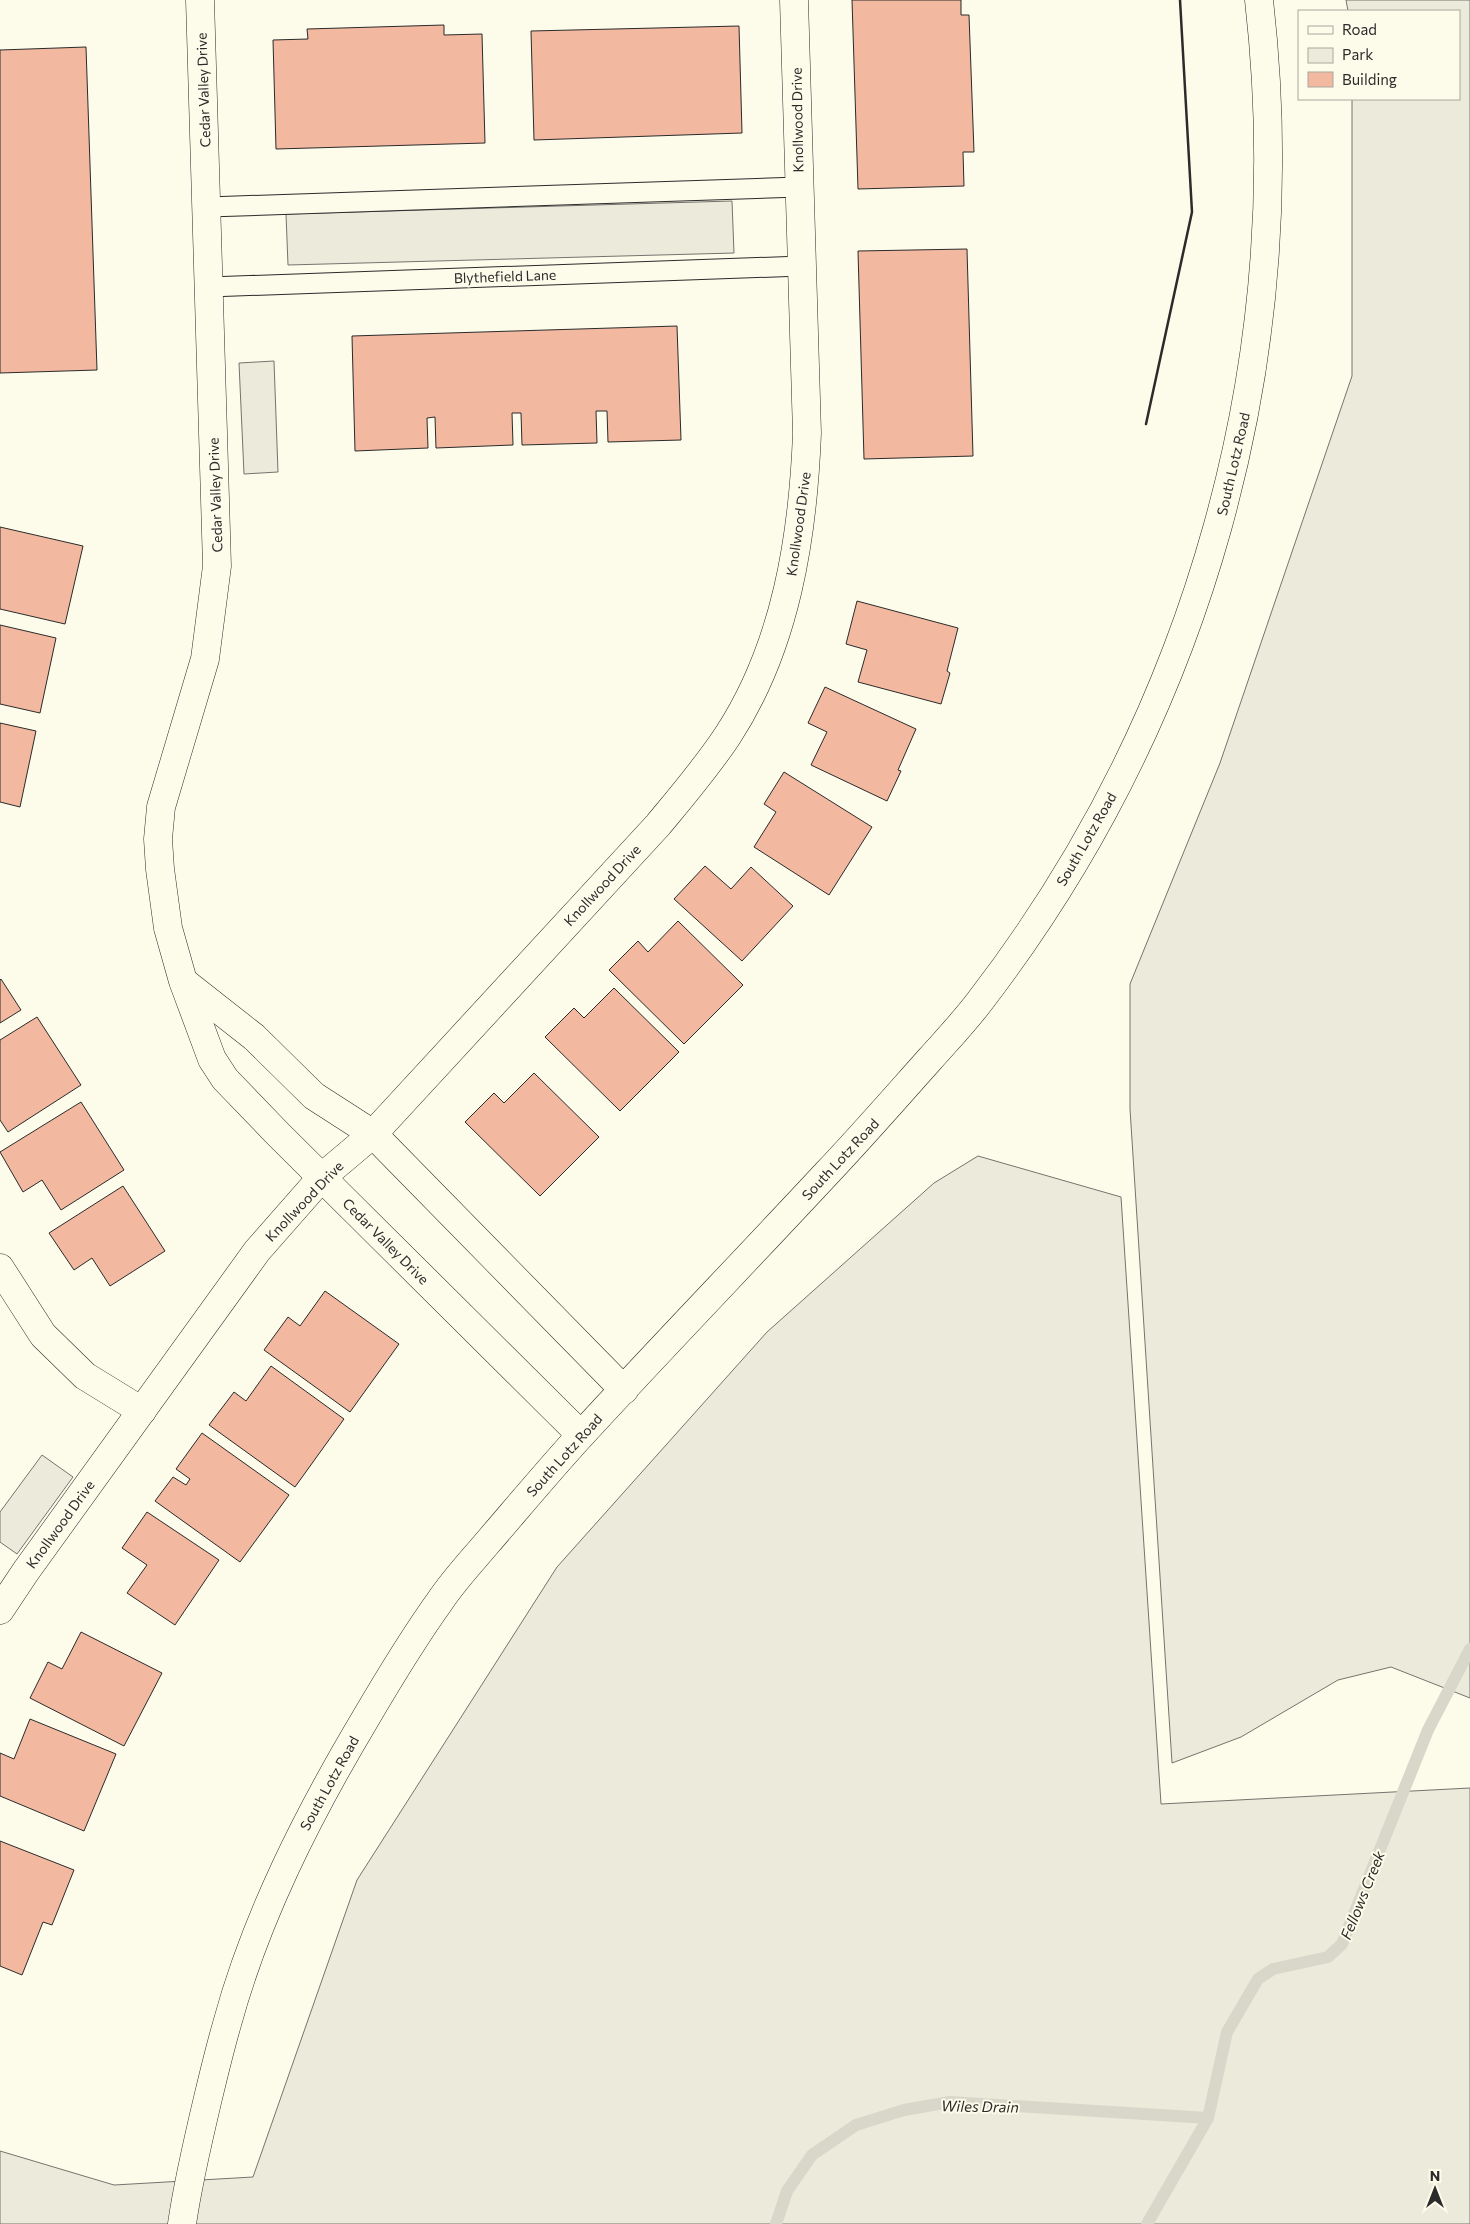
<svg xmlns="http://www.w3.org/2000/svg" width="1470" height="2224" font-family="Commissioner,sans-serif">
<style>
.green{fill:#ecebdb;stroke:#74746e}
.parking{fill:#eceadb;stroke:#74746e}
.lines{fill:none;stroke-linecap:round;stroke-linejoin:round}
.stream{stroke:#d8d7c9;stroke-width:12}
.building{fill:#f2b8a0;stroke:#2b2b2b}
.lane-casing{stroke:#2b2b2b;stroke-width:21}
.street-casing{stroke:#2b2b2b;stroke-width:29}
.secondary-casing{stroke:#2b2b2b;stroke-width:29}
.lane{stroke:#fdfbea;stroke-width:19}
.street{stroke:#fdfbea;stroke-width:28}
.secondary{stroke:#fdfbea;stroke-width:28}
.wall{stroke:#2b2b2b;stroke-width:2.5}
.labels{text-anchor:middle;dominant-baseline:central;stroke-width:4;stroke-linejoin:round;paint-order:stroke}
.street-label{font-size:14px;fill:#2b2b2b;stroke:#fdfbea}
.water-label{font-size:15px;font-style:italic;fill:#2b2b2b;stroke:#fdfbea}
</style>
<rect width="100%" height="100%" fill="#fdfbea"/>
<g class="green">
<path d="M 1346,0 L 1470,0 L 1470,1698 L 1391,1667 L 1338,1680 L 1241,1737 L 1172,1763 L 1130,1109 L 1130,984 L 1220,763 L 1352,376 L 1352,99 L 1459,99 L 1459,11 L 1348,11 Z"/>
<path d="M 978,1156 L 1121,1197 L 1161,1804 L 1470,1788 L 1470,2224 L 0,2224 L 0,2151 L 114,2185 L 253,2177 L 357,1880 L 557,1567 L 767,1332 L 934,1183 Z"/>
</g>
<g class="parking">
<path d="M 732,201 L 734,253 L 288,265 L 286,214 Z"/>
<path d="M 274,361 L 278,472 L 244,474 L 239,363 Z"/>
<path d="M 42,1455 L 73,1477 L 17,1554 L 0,1542 L 0,1512 Z"/>
</g>
<g class="lines">
<g class="stream">
<path d="M 776,2224 L 787,2191 L 812,2155 L 856,2125 L 904,2110 L 950,2102 L 1208,2118"/>
<path d="M 1147,2224 L 1208,2118 L 1227,2032 L 1258,1979 L 1273,1969 L 1328,1957 L 1342,1944 L 1428,1730 L 1470,1649"/>
</g>
</g>
<g class="building">
<path d="M 852,0 L 961,0 L 961,15 L 969,15 L 974,152 L 963,152 L 964,186 L 858,189 Z"/>
<path d="M 444,25 L 444,35 L 482,34 L 485,143 L 276,149 L 273,40 L 308,39 L 307,29 Z"/>
<path d="M 739,26 L 742,133 L 534,140 L 531,31 Z"/>
<path d="M 86,47 L 97,370 L 0,373 L 0,50 Z"/>
<path d="M 967,249 L 973,456 L 864,459 L 858,251 Z"/>
<path d="M 677,326 L 681,440 L 608,442 L 607,411 L 596,411 L 597,443 L 522,445 L 521,413 L 512,413 L 513,445 L 436,448 L 435,417 L 427,418 L 428,448 L 355,451 L 352,336 Z"/>
<path d="M 0,527 L 83,546 L 65,624 L 0,609 Z"/>
<path d="M 857,601 L 958,628 L 947,671 L 950,673 L 941,704 L 858,682 L 867,650 L 846,644 Z"/>
<path d="M 0,625 L 56,638 L 40,713 L 0,704 Z"/>
<path d="M 825,687 L 916,729 L 898,770 L 901,771 L 887,801 L 811,765 L 827,732 L 808,723 Z"/>
<path d="M 0,723 L 36,731 L 20,807 L 0,802 Z"/>
<path d="M 784,772 L 872,827 L 829,895 L 754,847 L 776,812 L 764,804 Z"/>
<path d="M 705,866 L 731,889 L 751,867 L 793,906 L 742,961 L 674,899 Z"/>
<path d="M 678,921 L 743,985 L 684,1044 L 609,970 L 638,941 L 648,952 Z"/>
<path d="M 1,979 L 21,1010 L 0,1023 L 0,980 Z"/>
<path d="M 614,988 L 679,1052 L 620,1111 L 545,1037 L 574,1008 L 584,1018 Z"/>
<path d="M 37,1017 L 81,1085 L 8,1132 L 0,1120 L 0,1040 Z"/>
<path d="M 534,1073 L 599,1137 L 540,1196 L 465,1122 L 494,1093 L 504,1103 Z"/>
<path d="M 81,1102 L 124,1170 L 61,1210 L 42,1180 L 23,1192 L 0,1152 Z"/>
<path d="M 123,1186 L 165,1251 L 110,1286 L 92,1258 L 74,1270 L 49,1233 Z"/>
<path d="M 325,1291 L 399,1344 L 350,1412 L 264,1350 L 288,1317 L 300,1326 Z"/>
<path d="M 271,1366 L 344,1419 L 295,1487 L 209,1425 L 234,1392 L 246,1401 Z"/>
<path d="M 202,1433 L 289,1495 L 240,1562 L 155,1501 L 173,1477 L 186,1485 L 190,1479 L 176,1469 Z"/>
<path d="M 147,1512 L 219,1560 L 175,1625 L 127,1593 L 147,1565 L 122,1548 Z"/>
<path d="M 81,1632 L 162,1673 L 124,1746 L 30,1698 L 48,1662 L 62,1669 Z"/>
<path d="M 30,1719 L 116,1754 L 84,1831 L 0,1796 L 0,1753 L 14,1759 Z"/>
<path d="M 0,1841 L 74,1870 L 52,1925 L 43,1922 L 22,1975 L 0,1966 Z"/>
</g>
<g class="lines">
<defs>
<g id="lane">
<path d="M 208,207 L 799,187"/>
<path d="M 209,287 L 802,266"/>
</g>
<g id="street">
<path d="M 200,0 L 217,566 L 205,659 L 161,807 L 158,839 L 160,869 L 168,928 L 183,981 L 212,1059 L 225,1079 L 278,1134 L 581,1435"/>
<path d="M 184,982 L 254,1037 L 314,1096 L 373,1134 L 624,1390"/>
<path d="M 0,1268 L 43,1335 L 85,1376 L 142,1411"/>
<path d="M 0,1610 L 26,1571 L 257,1251 L 322,1177 L 373,1134 L 658,825 C 682,796 707,767 728,735 C 786,646 803,537 807,433 L 794,0"/>
</g>
<path id="secondary" d="M 182,2224 C 188,2182 198,2140 208,2098 C 214,2073 220,2048 227,2024 C 256,1917 308,1815 364,1721 C 388,1680 412,1640 440,1601 C 454,1580 472,1561 488,1542 C 519,1506 549,1470 581,1435 C 662,1347 745,1261 827,1173 C 862,1136 896,1097 930,1059 C 947,1040 965,1021 980,1001 C 1200,715 1300,358 1259,0"/>
</defs>
<use href="#lane" class="lane-casing"/>
<use href="#street" class="street-casing"/>
<use href="#secondary" class="secondary-casing"/>
<use href="#lane" class="lane"/>
<use href="#street" class="street"/>
<use href="#secondary" class="secondary"/>
<path class="wall" d="M 1146,424 L 1192,212 L 1180,0"/>
</g>
<g class="labels">
<g class="street-label">
<text transform="translate(203 90) rotate(-92)">Cedar Valley Drive</text>
<text transform="translate(797 120) rotate(-91)">Knollwood Drive</text>
<text transform="translate(505 276) rotate(-2)">Blythefield Lane</text>
<text transform="translate(1233 464) rotate(-77)">South Lotz Road</text>
<text transform="translate(215 495) rotate(-92)">Cedar Valley Drive</text>
<text transform="translate(798 524) rotate(-82)">Knollwood Drive</text>
<text transform="translate(1086 839) rotate(-60)">South Lotz Road</text>
<text transform="translate(602 885) rotate(-47)">Knollwood Drive</text>
<text transform="translate(840 1159) rotate(-47)">South Lotz Road</text>
<text transform="translate(304 1201) rotate(-46)">Knollwood Drive</text>
<text transform="translate(386 1241) rotate(45)">Cedar Valley Drive</text>
<text transform="translate(564 1455) rotate(-48)">South Lotz Road</text>
<text transform="translate(60 1524) rotate(-54)">Knollwood Drive</text>
<text transform="translate(329 1783) rotate(-61)">South Lotz Road</text>
</g>
<g class="water-label">
<text transform="translate(1362 1895) rotate(-68)">Fellows Creek</text>
<text transform="translate(980 2106) rotate(1)">Wiles Drain</text>
</g>
</g>
<rect x="1298" y="10" width="162" height="90" fill="#fdfbea" stroke="#a9a89e"/>
<rect x="1308" y="26" width="25" height="8" fill="#fdfbea" stroke="#a9a89e"/>
<text x="1342" y="35" font-size="15" fill="#2b2b2b">Road</text>
<rect x="1308" y="48" width="25" height="15" fill="#ecebdb" stroke="#a9a89e"/>
<text x="1342" y="60" font-size="15" fill="#2b2b2b">Park</text>
<rect x="1308" y="72" width="25" height="15" fill="#f2b8a0" stroke="#a9a89e"/>
<text x="1342" y="85" font-size="15" fill="#2b2b2b">Building</text>
<g transform="translate(1435 2189)" stroke="#fdfbea" stroke-width="4" paint-order="stroke">
<path d="M0-4L9 19L0 12L-9 19Z" fill="#2b2b2b"/>
<text y="-8" font-size="14" font-weight="bold" text-anchor="middle" fill="#2b2b2b">N</text>
</g>
</svg>
